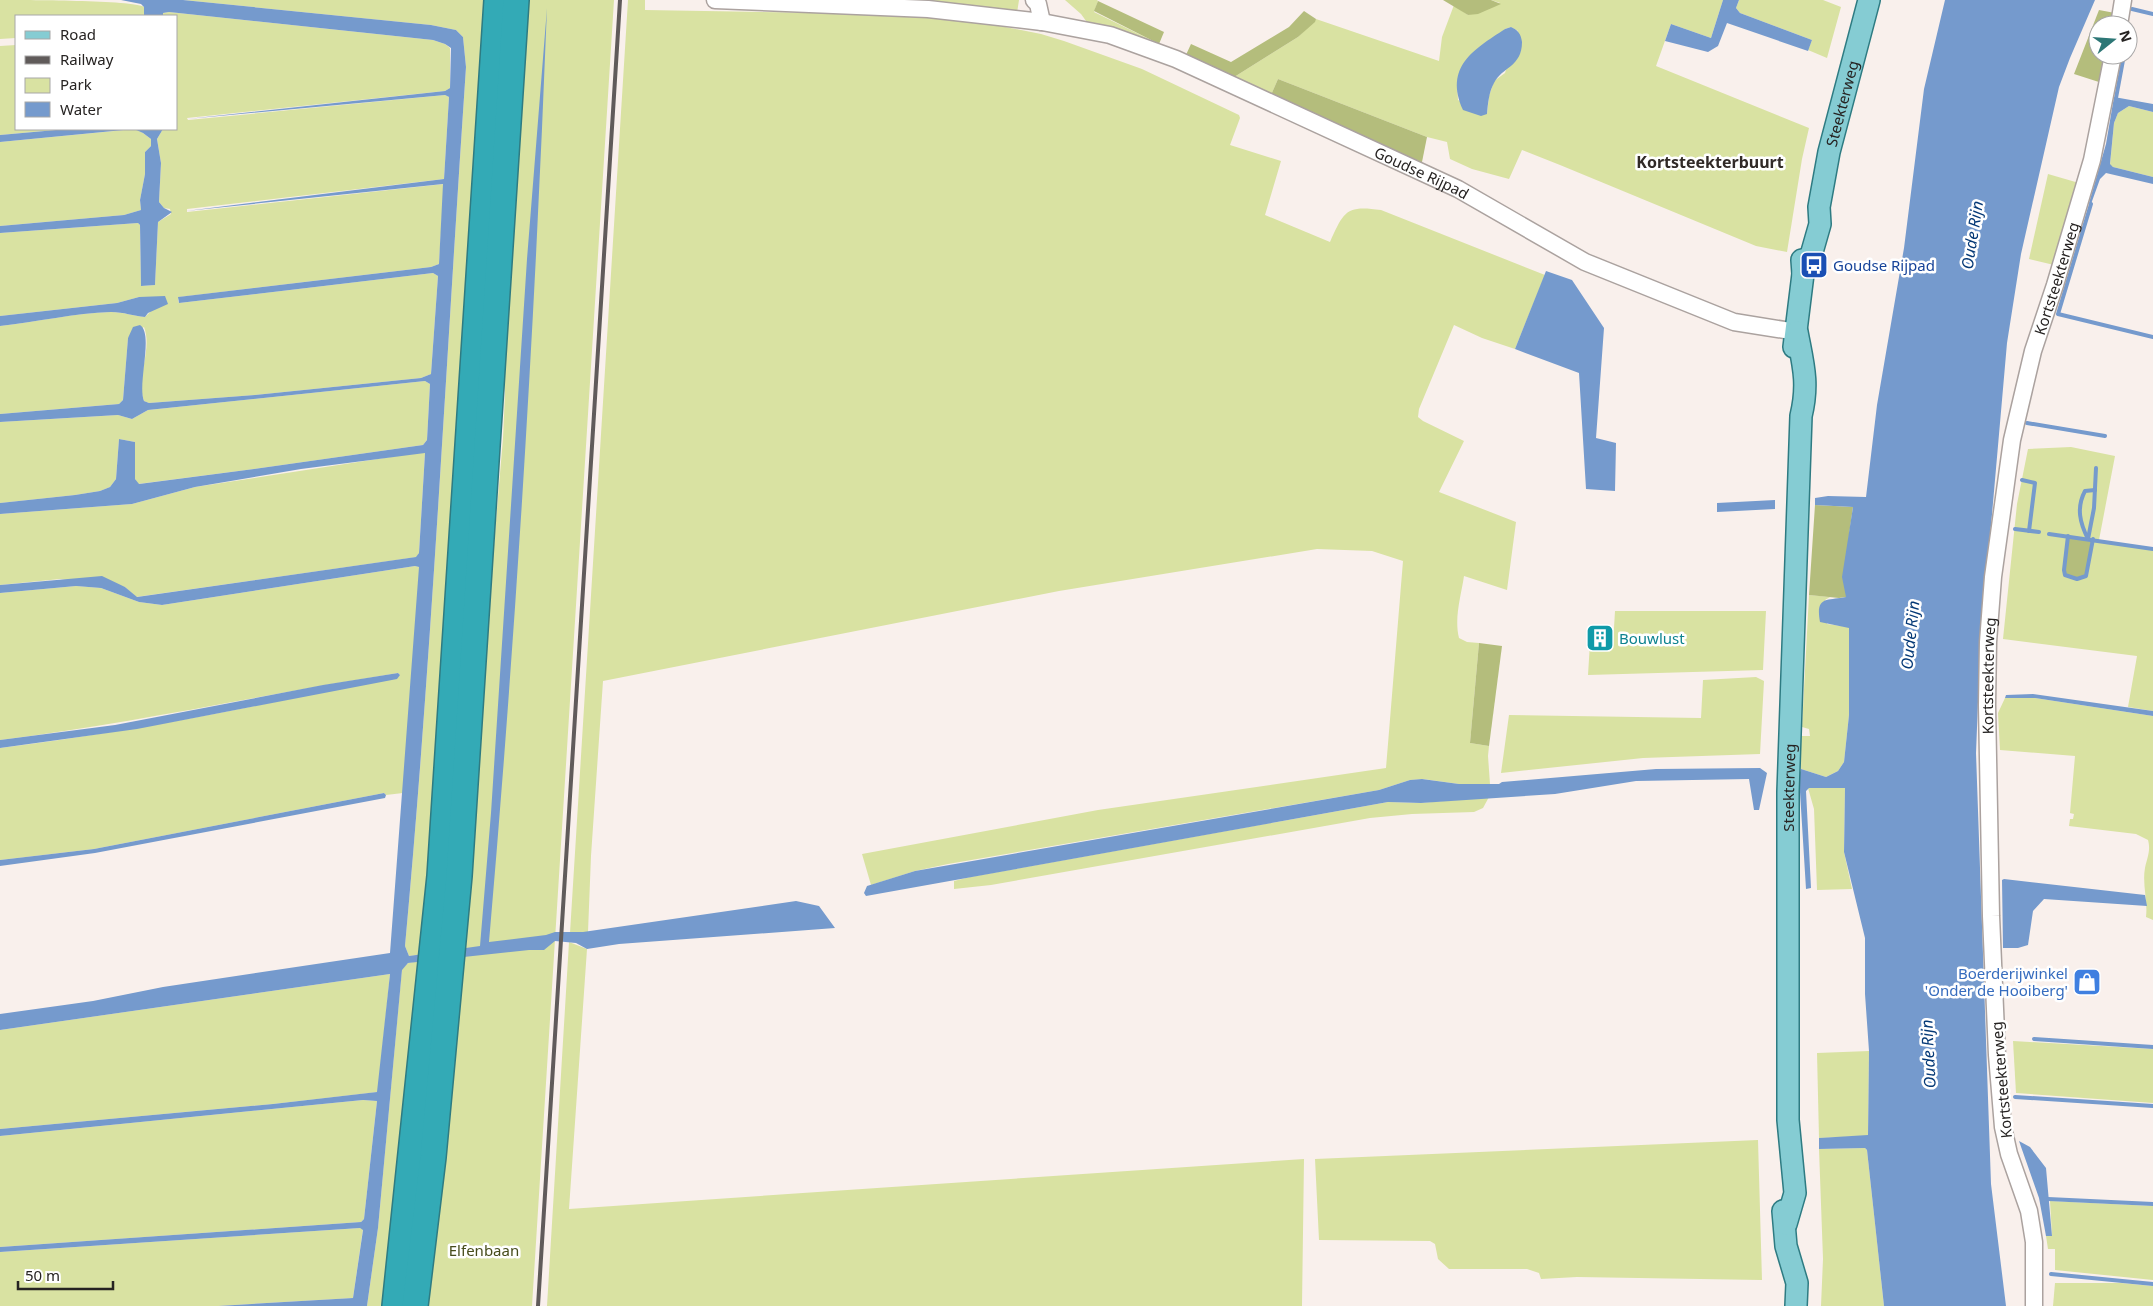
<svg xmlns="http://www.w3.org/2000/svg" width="2153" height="1306" font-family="'Noto Sans',sans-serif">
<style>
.green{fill:#d9e2a2;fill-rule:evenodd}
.forest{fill:#b4bd7c}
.water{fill:#759acd}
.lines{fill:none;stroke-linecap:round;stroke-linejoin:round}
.stream{stroke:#759acd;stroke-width:4}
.minor-casing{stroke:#aba29f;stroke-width:19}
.major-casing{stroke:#2e7b82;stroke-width:24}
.highway-casing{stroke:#2e7b82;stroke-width:28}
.minor{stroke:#fff;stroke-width:16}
.major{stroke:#85ccd3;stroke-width:21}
.highway{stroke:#33aab6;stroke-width:25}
.rail{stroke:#605b5a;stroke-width:4}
.labels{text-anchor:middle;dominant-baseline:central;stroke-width:5;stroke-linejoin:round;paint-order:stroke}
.street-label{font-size:15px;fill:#262322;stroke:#fff}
.transit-label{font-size:15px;fill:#164399;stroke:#fff;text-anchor:start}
.culture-label{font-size:15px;fill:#0d838f;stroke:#fff;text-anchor:start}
.shop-label{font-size:15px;fill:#366cbe;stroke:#fff;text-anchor:end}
.park-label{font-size:15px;fill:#474c1c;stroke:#fff}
.neighbourhood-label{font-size:16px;font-weight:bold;fill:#312a27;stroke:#fff}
.water-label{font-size:16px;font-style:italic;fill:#063a77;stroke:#fff}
</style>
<rect width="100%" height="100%" fill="#f9f0ec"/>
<g class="green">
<path d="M 0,0 C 22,0 134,0 144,7 L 144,16 L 16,16 L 16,38 L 0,39 Z"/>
<path d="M 183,0 L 485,0 L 433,828 L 420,955 L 409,956 L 405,946 C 432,654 446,360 466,67 L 463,37 L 456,30 L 431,25 Z"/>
<path d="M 525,0 L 614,0 L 532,1306 L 425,1306 L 481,698 L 503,438 L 505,393 L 502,359 Z"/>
<path d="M 628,0 L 645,0 L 645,10 L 945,15 L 1041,34 L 1064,41 L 1142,69 L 1239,115 L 1240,118 L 1230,145 L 1281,161 L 1265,215 L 1330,242 C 1344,211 1346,205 1381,210 L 1545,275 L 1515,349 L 1482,338 L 1454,325 L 1419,409 L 1418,417 L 1423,421 L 1464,441 L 1439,492 L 1516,522 L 1507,590 L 1464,576 C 1461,596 1454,618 1459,638 L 1467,642 L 1479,643 L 1470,743 L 1489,746 L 1488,756 L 1490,784 L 1459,784 L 1423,779 L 1410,780 L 1379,790 L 948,864 L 915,871 L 871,885 L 862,854 L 1098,810 L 1386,768 L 1403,561 L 1372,551 L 1317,549 L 1059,591 L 603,681 L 591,856 L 588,932 L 570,933 Z"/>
<path d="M 812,0 L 1019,0 L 1017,13 Z"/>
<path d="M 1065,0 L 1097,0 L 1098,1 L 1094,12 L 1159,44 L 1089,25 L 1081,14 Z"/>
<path d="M 1491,0 L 1723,0 L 1711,38 L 1671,24 L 1656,66 L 1809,128 L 1802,159 L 1787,252 L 1756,246 L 1560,165 L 1522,150 L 1509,179 L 1472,169 L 1450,159 L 1447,142 L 1427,137 L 1278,79 L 1271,95 L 1231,79 L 1298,37 L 1316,19 L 1439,61 L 1442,37 L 1454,5 L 1468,15 L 1500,3 ZM 1511,27 L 1518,31 L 1505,73 L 1494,81 L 1489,96 L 1487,114 L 1458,100 L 1457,82 L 1505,29 Z"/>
<path d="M 1739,0 L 1823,0 L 1841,7 L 1827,58 L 1808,50 L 1812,40 L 1740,13 L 1736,8 Z"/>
<path d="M 169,12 L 433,40 L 445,44 L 450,48 L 450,88 L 445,91 L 187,118 L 188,120 L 445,95 L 449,97 L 444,179 L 187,209 L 187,212 L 444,184 L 439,264 L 431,267 L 179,297 L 178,300 L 179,303 L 433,273 L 438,276 L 431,374 L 421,378 L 255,395 L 149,403 L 144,401 C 135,378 153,350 144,327 L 128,338 L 123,400 L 119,404 L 0,414 L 0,326 C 37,322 74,313 111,312 C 124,312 133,316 145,317 L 165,297 L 139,297 L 117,303 L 0,316 L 0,233 L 138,223 L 140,225 L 141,286 L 155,285 L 158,222 L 171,214 L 170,209 L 164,208 L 159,202 L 161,163 L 157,139 L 163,129 L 176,129 L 176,16 L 163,16 L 163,13 Z"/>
<path d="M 16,45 L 16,129 L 67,129 L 0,135 L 0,46 Z"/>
<path d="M 2129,106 L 2153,112 L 2153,177 L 2113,167 L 2110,165 L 2114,123 L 2118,113 Z"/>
<path d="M 135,129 L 143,133 L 151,139 L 151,146 L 145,152 L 145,174 L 140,200 L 141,210 L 124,215 L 0,226 L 0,142 Z"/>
<path d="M 2048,174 L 2079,183 L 2054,265 L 2029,259 Z"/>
<path d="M 425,381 L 430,384 L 427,440 L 423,445 L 254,469 L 138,484 L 135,479 L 135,442 L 119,439 L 116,479 L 110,487 L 100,491 L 75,495 L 0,503 L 0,422 L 118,415 L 132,419 L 148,410 Z"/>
<path d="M 2071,447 L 2115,456 L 2099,540 L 2153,549 L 2153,711 L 2128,707 L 2137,656 L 2003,639 L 2017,504 L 2028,449 ZM 2068,537 L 2093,540 L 2086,576 L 2065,575 Z"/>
<path d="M 423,452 L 425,453 L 419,553 L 417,557 L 136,597 L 125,587 L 60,579 L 0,585 L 0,514 L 132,504 L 195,487 Z"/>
<path d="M 415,566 L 420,567 L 403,793 L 386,795 L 384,793 L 94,849 L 0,860 L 0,748 C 135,731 267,705 400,675 L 398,673 C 265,694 134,723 0,740 L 0,593 L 76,586 L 101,588 L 139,602 L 162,605 Z"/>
<path d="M 1809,595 L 1830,597 L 1825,600 L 1827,624 L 1849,627 L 1849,715 L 1844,762 L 1838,771 L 1826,777 L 1801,769 L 1799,736 L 1810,736 L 1809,729 L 1802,727 Z"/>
<path d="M 1615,611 L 1766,611 L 1763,670 L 1588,675 L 1590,643 L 1613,644 Z"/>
<path d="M 1756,677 L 1764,681 L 1760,754 L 1643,758 L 1501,773 L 1509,715 L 1701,718 L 1703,680 Z"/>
<path d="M 2005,698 L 2035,698 L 2153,716 L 2153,920 L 2146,917 C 2148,901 2142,884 2145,868 C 2147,858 2151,851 2148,840 L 2136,834 L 2069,826 L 2070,819 L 2073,819 L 2074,814 L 2070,813 L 2075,756 L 2000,750 L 1998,713 Z"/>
<path d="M 1808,788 L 1845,788 L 1844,852 L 1852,889 L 1817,890 L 1814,809 Z"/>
<path d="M 1489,797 L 1483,808 L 1474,812 L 1412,814 L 1370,818 L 991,885 L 954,889 L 954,881 L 970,877 L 1388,802 L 1421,803 Z"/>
<path d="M 569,942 L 587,949 L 569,1209 L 1304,1159 L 1302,1306 L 547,1306 Z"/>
<path d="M 419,961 L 386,1306 L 367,1306 L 378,1228 L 402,969 L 408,963 Z"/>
<path d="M 390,974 L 378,1092 L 273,1104 L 0,1129 L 0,1030 Z"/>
<path d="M 2013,1041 L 2153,1049 L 2153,1103 L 2016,1093 Z"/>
<path d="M 1869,1051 L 1868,1136 L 1819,1138 L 1817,1053 Z"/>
<path d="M 363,1100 L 377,1101 L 364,1219 L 361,1222 L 0,1247 L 0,1136 Z"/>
<path d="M 1758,1140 L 1762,1280 L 1577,1277 L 1541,1279 L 1539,1273 L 1527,1269 L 1449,1269 L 1438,1259 L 1435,1244 L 1430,1241 L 1319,1240 L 1315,1159 Z"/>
<path d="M 1865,1148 L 1867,1150 L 1884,1306 L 1821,1306 L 1823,1259 L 1819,1149 Z"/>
<path d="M 2050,1201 L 2153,1206 L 2153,1280 L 2055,1270 L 2055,1249 L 2048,1249 L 2046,1236 L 2052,1235 Z"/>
<path d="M 360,1228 L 363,1229 L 353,1298 L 218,1306 L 0,1306 L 0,1252 Z"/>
<path d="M 2055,1283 L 2121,1283 L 2153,1286 L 2153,1306 L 2053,1306 Z"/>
</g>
<g class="forest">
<path d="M 1443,0 L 1491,0 L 1501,4 L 1478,14 L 1468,15 Z"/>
<path d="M 1098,1 L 1164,32 L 1159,44 L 1094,11 Z"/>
<path d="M 2099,10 L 2115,13 L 2113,25 L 2098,25 L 2098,55 L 2107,55 L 2102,83 L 2074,74 Z"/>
<path d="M 1304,11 L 1316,19 L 1315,22 L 1298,37 L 1231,79 L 1185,57 L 1191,44 L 1231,62 L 1289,27 Z"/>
<path d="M 1278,79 L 1427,137 L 1421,167 L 1271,95 Z"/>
<path d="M 1815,505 L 1853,507 L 1849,535 L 1846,597 L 1839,598 L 1809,595 Z"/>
<path d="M 2068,536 L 2093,539 L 2086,576 L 2077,579 L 2065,575 L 2064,570 Z"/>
<path d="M 1479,643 L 1502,646 L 1489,746 L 1470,743 Z"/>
</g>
<g class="water">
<path d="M 121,0 L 183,0 L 431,25 L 456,30 L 463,37 L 466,67 C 446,360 432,654 405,946 L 409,956 L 480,946 L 491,813 L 527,259 L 547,8 C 535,320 516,631 489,942 L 546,935 L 555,932 L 583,932 L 796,901 L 819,906 L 835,928 L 619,944 L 587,949 L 576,943 L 555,941 L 544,950 L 529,950 L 408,963 L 402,970 L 378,1228 L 367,1306 L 218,1306 L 353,1298 L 363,1230 L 360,1228 L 0,1252 L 0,1247 L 361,1222 L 364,1219 L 377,1101 L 363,1100 L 0,1136 L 0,1129 L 273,1104 L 377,1092 L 390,974 L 0,1030 L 0,1014 L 93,1001 L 163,987 L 390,953 L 419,567 L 415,566 L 162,605 L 139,602 L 101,588 L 76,586 L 0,593 L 0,585 L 102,576 L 125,587 L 137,597 L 416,557 L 419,553 L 425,453 L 301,469 L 195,487 L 132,504 L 0,514 L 0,503 L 75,495 L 100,491 L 110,487 L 116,479 L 119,439 L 135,442 L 135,479 L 139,484 L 254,469 L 423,445 L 427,440 L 430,384 L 425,381 L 148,410 L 132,419 L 118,415 L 0,422 L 0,414 L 119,404 L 123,400 L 128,338 L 133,327 L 140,325 C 154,334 137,384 144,401 L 149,403 L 255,395 L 421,378 L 431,374 L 438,276 L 433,273 L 179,303 L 178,297 L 431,267 L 439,264 L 443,184 L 186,211 L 444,179 L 449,97 L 445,95 L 187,119 L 445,91 L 450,88 L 451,48 L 445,44 L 433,40 L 169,12 L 163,13 L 163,16 L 144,16 L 144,7 L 141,4 Z"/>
<path d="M 1723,0 L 1739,0 L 1736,8 L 1740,13 L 1812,40 L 1808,51 L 1727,23 L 1718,46 L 1708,52 L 1665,41 L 1671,24 L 1711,38 Z"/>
<path d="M 1945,0 L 2095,0 L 2070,58 L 2059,87 L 2021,254 L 2007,343 L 1980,651 L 1976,753 L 1991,1184 L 2006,1306 L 1884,1306 L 1867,1150 L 1865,1148 L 1819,1149 L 1819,1138 L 1868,1135 L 1869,1051 L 1865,994 L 1865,938 L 1844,852 L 1845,788 L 1809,788 L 1806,791 L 1811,888 L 1806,889 L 1799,776 L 1801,769 L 1826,777 L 1838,771 L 1844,762 L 1849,715 L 1849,628 L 1820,622 C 1815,595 1828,601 1846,597 L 1842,577 L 1853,507 L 1815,505 L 1815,498 L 1828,496 L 1866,497 L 1877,405 L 1904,248 L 1924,89 Z"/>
<path d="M 1511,27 C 1518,30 1521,34 1522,42 C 1522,67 1502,67 1494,83 C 1489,92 1488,103 1487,114 L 1481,116 L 1463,110 C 1444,67 1473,50 1505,29 Z"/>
<path d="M 2114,97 L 2153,104 L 2153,112 L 2129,106 L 2118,113 L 2114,123 L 2110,164 L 2113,167 L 2153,177 L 2153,184 L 2106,173 L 2100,179 L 2091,204 L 2089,203 L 2106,144 Z"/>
<path d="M 67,129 L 163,129 L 157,139 L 161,163 L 159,202 L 164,208 L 172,212 L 158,222 L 155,285 L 141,286 L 140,225 L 138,223 L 0,233 L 0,226 L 124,215 L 141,210 L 140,200 L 145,174 L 145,152 L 151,146 L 151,139 L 143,133 L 134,129 L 0,142 L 0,135 Z"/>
<path d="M 1546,271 L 1572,280 L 1604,328 L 1596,438 L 1616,443 L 1615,491 L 1586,489 L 1579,373 L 1515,349 Z"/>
<path d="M 165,296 L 168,304 L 148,313 L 145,317 C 133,316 124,312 111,312 C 75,313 37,322 0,326 L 0,316 L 117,303 L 139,297 Z"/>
<path d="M 1775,500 L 1775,509 L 1717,512 L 1717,503 Z"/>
<path d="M 398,673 L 400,675 L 397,679 L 137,729 L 0,748 L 0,740 L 115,725 L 323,685 Z"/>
<path d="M 2033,694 L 2153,711 L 2153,716 L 2035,698 L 2005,698 L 2006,695 Z"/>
<path d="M 1760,768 L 1767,773 L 1759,810 L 1754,810 L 1749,779 L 1636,781 L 1555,794 L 1421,803 L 1388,802 L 866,896 L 864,893 L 867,886 L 915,871 L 1379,790 L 1410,780 L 1422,779 L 1459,784 L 1499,784 L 1502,782 L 1656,769 Z"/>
<path d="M 384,793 L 386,795 L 385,798 L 95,853 L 0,866 L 0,860 L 94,849 Z"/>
<path d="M 2004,879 L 2145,895 L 2147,906 L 2044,899 L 2033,911 L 2028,945 L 2018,948 L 2003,948 L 2002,880 Z"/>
<path d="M 2019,1141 L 2030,1147 L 2046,1168 L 2052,1236 L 2046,1236 L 2039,1198 Z"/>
</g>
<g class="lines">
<g class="stream">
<path d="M 2132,9 L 2153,14"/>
<path d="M 2128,28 L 2128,26"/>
<path d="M 2116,98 L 2124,55"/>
<path d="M 2091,204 L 2058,314 L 2153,337"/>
<path d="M 2027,423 L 2105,436"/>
<path d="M 2022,480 L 2035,483 L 2029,531"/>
<path d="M 2015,529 L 2039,532"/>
<path d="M 2049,534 L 2153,549"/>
<path d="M 2068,536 L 2064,570 L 2065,575 L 2077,579 L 2086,576 L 2093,539"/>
<path d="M 2088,539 L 2094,508 L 2096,468"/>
<path d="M 2088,539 C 2080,523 2076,508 2085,491 L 2095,490"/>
<path d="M 2034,1039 L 2153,1047"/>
<path d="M 2015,1097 L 2153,1106"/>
<path d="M 2048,1199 L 2153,1204"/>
<path d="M 2051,1274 L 2153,1284"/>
</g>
<defs>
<g id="minor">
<path id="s1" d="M 715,0 L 928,9 L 1042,22 L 1110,35 L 1176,59 L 1458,189 L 1585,262 L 1734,322 L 1797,332"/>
<path d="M 1034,0 L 1038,4 L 1042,22"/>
<path d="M 2119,25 L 2123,0"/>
<path id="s2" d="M 2034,1306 L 2034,1242 L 2029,1211 L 2009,1154 L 2003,1127 L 1997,1055 L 1991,916 L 1987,705 L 1988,642 L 1993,577 L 2012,440 L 2033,351 L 2055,285 L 2092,160 L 2113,55"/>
</g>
<g id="major">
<path id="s3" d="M 1803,274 L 1812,252 L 1820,224 L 1819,207 L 1829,152 L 1869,0"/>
<path d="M 1794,347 L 1803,274 L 1802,260"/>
<path d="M 1783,1211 L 1786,1246 L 1797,1283 L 1796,1306"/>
<path id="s4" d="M 1786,1224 L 1795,1193 L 1788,1120 L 1788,792 L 1801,416 C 1809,383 1803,364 1797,332"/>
</g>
<g id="highway">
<path d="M 395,1306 L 440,876 L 497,0"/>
<path d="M 415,1306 L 433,1157 L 459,876 L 516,0"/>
</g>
</defs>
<use href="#minor" class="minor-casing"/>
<use href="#major" class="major-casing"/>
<use href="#highway" class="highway-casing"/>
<use href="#minor" class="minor"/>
<use href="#major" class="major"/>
<use href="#highway" class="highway"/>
<path class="rail" d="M 538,1306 L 620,0"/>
</g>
<defs>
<symbol id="bus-square" viewBox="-11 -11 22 22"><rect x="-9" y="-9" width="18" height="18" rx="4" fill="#1a4fb4" stroke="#fff"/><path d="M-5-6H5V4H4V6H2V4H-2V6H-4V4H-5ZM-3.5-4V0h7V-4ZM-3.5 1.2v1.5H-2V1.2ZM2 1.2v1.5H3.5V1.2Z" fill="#fff"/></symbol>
<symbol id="building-square" viewBox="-11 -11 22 22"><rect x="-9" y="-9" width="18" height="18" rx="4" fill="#0f9aa8" stroke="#fff"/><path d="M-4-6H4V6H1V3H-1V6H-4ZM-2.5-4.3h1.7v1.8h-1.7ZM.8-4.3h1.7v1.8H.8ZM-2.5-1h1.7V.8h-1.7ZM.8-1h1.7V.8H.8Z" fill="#fff"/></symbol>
<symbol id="shop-square" viewBox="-11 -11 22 22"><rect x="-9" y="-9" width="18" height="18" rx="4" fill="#3f7fe0" stroke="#fff"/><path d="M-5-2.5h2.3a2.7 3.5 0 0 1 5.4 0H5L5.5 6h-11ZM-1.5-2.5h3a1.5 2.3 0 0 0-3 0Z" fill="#fff"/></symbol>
</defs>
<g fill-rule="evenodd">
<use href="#bus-square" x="1798" y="249" width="32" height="32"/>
<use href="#building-square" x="1584" y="622" width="32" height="32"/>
<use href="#shop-square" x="2071" y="966" width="32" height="32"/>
</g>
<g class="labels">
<g class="street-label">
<text stroke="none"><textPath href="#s3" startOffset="176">Steekterweg</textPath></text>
<text stroke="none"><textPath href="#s1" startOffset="738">Goudse Rijpad</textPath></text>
<text stroke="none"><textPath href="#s2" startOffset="1040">Kortsteekterweg</textPath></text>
<text stroke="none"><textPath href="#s2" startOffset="635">Kortsteekterweg</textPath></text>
<text stroke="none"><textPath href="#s4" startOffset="438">Steekterweg</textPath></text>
<text transform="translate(2001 1080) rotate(-95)">Kortsteekterweg</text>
</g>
<g class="transit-label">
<text x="1833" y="265">Goudse Rijpad</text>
</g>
<g class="culture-label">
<text x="1619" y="638">Bouwlust</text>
</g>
<g class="shop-label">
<text x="2068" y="973">Boerderijwinkel<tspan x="2068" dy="17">'Onder de Hooiberg'</tspan></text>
</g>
<g class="park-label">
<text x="484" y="1250">Elfenbaan</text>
</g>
<g class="neighbourhood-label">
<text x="1710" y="162">Kortsteekterbuurt</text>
</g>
<g class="water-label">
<text transform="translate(1972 235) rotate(-81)">Oude Rijn</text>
<text transform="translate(1910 635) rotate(-84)">Oude Rijn</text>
<text transform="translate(1928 1054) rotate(-93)">Oude Rijn</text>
</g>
</g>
<rect x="15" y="15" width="162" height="115" fill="#ffffff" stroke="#a8a7a7"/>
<rect x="25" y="31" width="25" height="8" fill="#85ccd3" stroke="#a8a7a7"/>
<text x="60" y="40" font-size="15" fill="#262322">Road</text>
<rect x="25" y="56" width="25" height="8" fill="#605b5a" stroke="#a8a7a7"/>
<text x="60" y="65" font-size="15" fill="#262322">Railway</text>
<rect x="25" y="78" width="25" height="15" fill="#d9e2a2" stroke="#a8a7a7"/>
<text x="60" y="90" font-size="15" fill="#262322">Park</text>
<rect x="25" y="102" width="25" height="15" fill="#759acd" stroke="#a8a7a7"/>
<text x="60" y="115" font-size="15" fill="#262322">Water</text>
<g transform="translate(2113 40) rotate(73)"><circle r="24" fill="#ffffff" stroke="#a8a7a7"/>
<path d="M0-4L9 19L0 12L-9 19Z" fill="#2d7776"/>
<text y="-8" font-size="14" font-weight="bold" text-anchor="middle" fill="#262322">N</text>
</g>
<path d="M18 1281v8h95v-8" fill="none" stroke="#262322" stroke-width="2.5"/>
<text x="25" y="1281" font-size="15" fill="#262322" stroke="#ffffff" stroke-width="4" paint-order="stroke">50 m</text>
</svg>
